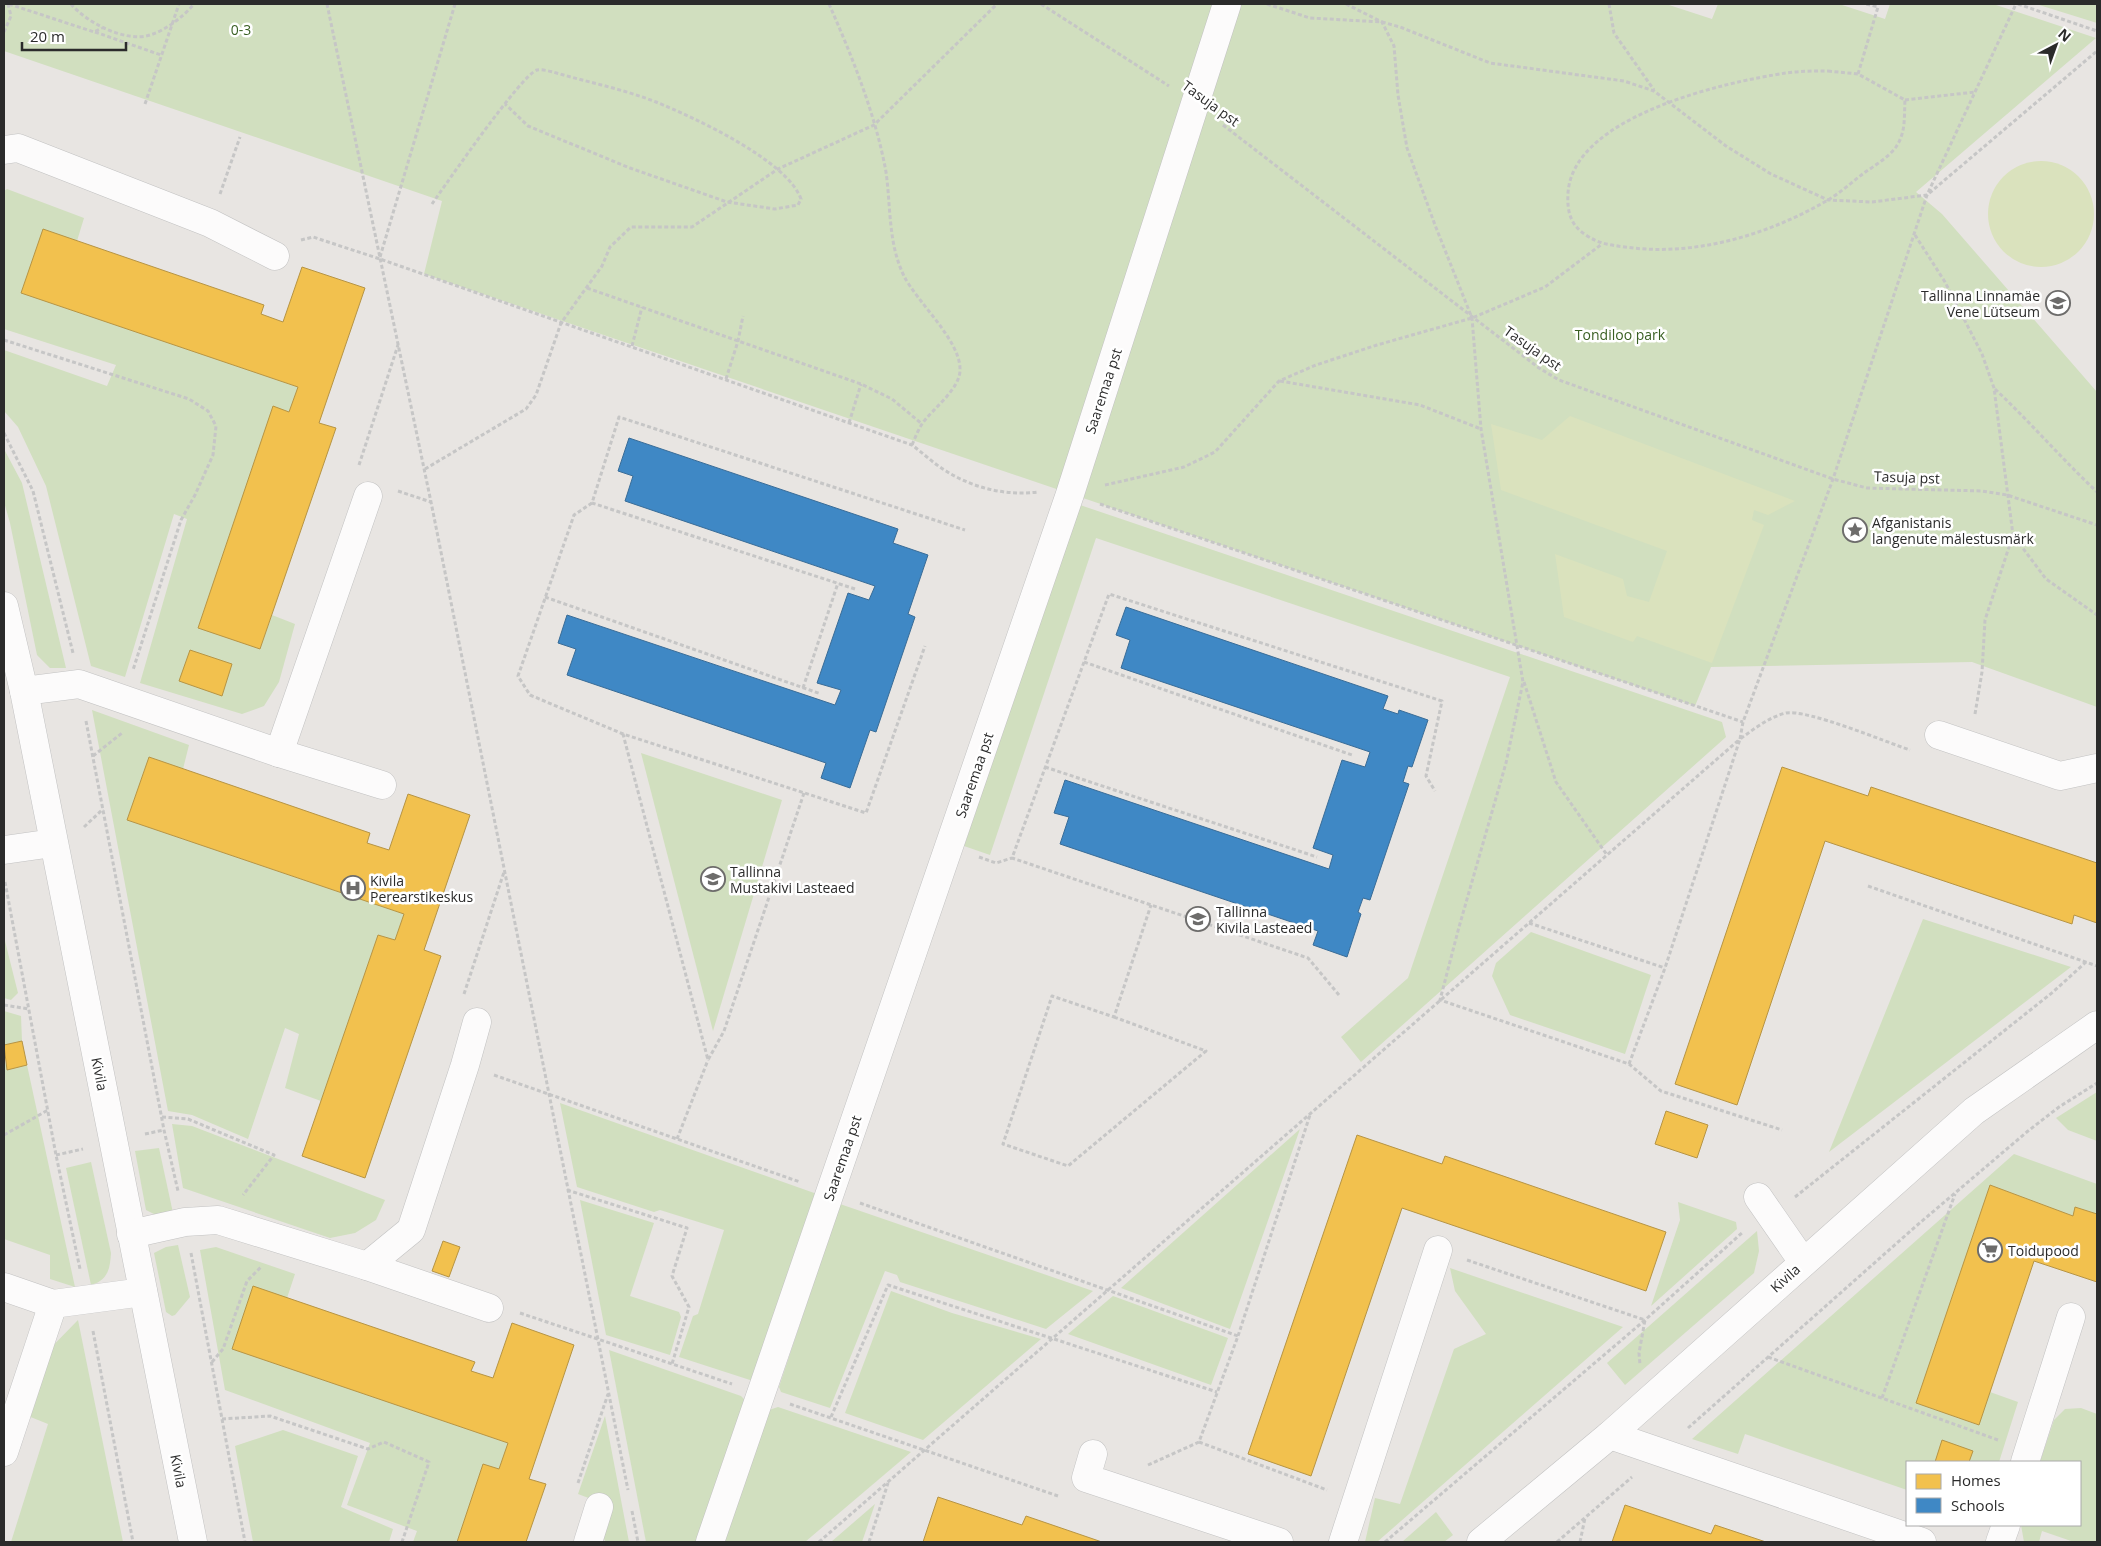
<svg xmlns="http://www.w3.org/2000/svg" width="2101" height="1546" font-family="'Open Sans',sans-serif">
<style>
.green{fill:#d1dfbf}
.pitch{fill:#dae2bd}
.homes{fill:#f2c14e;stroke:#b69444}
.schools{fill:#3f88c5;stroke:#396c97}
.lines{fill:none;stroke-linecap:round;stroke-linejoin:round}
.minor-casing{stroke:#c2c2c2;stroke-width:29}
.path{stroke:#c6c6c6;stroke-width:3;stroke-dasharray:4 2.5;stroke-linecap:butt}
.minor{stroke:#fcfbfb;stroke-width:28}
.labels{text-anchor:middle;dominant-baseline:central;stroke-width:5;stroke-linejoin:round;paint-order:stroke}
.park-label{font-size:14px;fill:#395f23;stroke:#fff}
.street-label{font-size:14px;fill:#2b2b2b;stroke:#fff}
.poi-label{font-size:14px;fill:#2b2b2b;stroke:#fff;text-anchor:start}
</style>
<rect width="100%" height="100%" fill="#e8e5e2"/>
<g class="green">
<path d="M 4,4 L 1666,4 L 1712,19 L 1718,4 L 1839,4 L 1885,19 L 1890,4 L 1993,4 L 2096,38 L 1916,192 L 1942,214 L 2097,392 L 2097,707 L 1972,662 L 1711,667 L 1695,706 L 424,274 L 442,201 L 4,51 Z"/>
<path d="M 2036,4 L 2097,4 L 2097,23 Z"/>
<path d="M 7,189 L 84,218 L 77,241 L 22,293 L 298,387 L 289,412 L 273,407 L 198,628 L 260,649 L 272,615 L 295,624 L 279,682 L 264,706 L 242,714 L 140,683 L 187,519 L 174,514 L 125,677 L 91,666 L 46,486 L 18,427 L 4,411 L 4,350 L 107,386 L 116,365 L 4,329 L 4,191 Z"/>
<path d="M 4,449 L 22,483 L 66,668 L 50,668 L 37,655 L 10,523 L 4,502 Z"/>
<path d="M 1080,505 L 1722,722 L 1726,737 L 1361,1062 L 1341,1037 L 1408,978 L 1510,677 L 1096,538 L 990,855 L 964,846 Z"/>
<path d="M 92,710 L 189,745 L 183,769 L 149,757 L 127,820 L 404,914 L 395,940 L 378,935 L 321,1101 L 285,1088 L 299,1034 L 285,1028 L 248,1139 L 192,1115 L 168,1111 Z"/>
<path d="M 641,753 L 782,800 L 713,1031 Z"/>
<path d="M 1923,919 L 2071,967 L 1829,1152 Z"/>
<path d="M 1531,932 L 1651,975 L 1625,1054 L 1510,1015 L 1492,976 L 1496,963 Z"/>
<path d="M 4,937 L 18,993 L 11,1000 L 4,998 Z"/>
<path d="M 4,1011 L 21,1016 L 22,1041 L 4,1045 Z"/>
<path d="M 4,1056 L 7,1070 L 27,1065 L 75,1287 L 50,1279 L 50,1255 L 4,1239 Z"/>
<path d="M 2097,1092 L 2097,1141 L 2068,1130 L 2056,1118 Z"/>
<path d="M 560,1103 L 817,1194 L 753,1379 L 750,1380 L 679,1357 L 693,1316 L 698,1314 L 724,1230 L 660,1210 L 654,1212 L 577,1187 Z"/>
<path d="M 172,1124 L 192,1126 L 385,1200 L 376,1220 L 355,1233 L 330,1238 L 183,1188 Z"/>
<path d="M 1300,1129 L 1230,1329 L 1121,1288 Z"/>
<path d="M 159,1148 L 173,1213 L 158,1216 L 146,1210 L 135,1151 Z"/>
<path d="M 2014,1154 L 2097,1184 L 2097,1214 L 2076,1207 L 2073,1216 L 1990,1185 L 1916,1403 L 1978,1425 L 1990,1392 L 2018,1402 L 1999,1462 L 1907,1462 L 1907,1490 L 1745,1434 L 1738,1454 L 1692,1439 Z"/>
<path d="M 91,1162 L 111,1253 C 110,1269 108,1280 91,1285 L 66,1168 Z"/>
<path d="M 580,1200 L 654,1223 L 630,1296 L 679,1312 L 681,1317 L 670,1355 L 606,1335 Z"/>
<path d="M 1678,1202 L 1736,1222 L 1737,1229 L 1651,1306 L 1680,1220 Z"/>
<path d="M 840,1204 L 1093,1291 L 1046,1329 L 900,1282 L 897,1275 L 885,1271 L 830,1408 L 781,1392 L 779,1387 Z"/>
<path d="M 1757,1231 L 1759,1251 L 1754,1273 L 1625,1385 L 1607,1363 Z"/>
<path d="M 178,1245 L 190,1297 L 175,1315 L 172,1316 L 166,1312 L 154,1253 L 166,1247 Z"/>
<path d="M 216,1247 L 295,1274 L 287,1298 L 253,1287 L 232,1349 L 508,1443 L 499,1469 L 483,1464 L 457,1542 L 413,1542 L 417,1531 L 347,1505 L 370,1443 L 225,1390 L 200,1250 Z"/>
<path d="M 1450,1268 L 1623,1327 L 1377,1542 L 1365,1542 L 1375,1498 L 1400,1504 L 1454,1349 L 1486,1334 L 1455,1291 Z"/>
<path d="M 891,1291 L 952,1313 L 1041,1339 L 923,1440 L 845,1413 Z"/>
<path d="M 1113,1296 L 1228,1338 L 1211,1385 L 1068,1334 Z"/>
<path d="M 78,1320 L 123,1542 L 11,1542 L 48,1424 L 28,1416 L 38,1361 Z"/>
<path d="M 609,1350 L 741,1396 L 745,1400 L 698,1542 L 646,1542 Z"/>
<path d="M 778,1407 L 911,1452 L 805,1542 L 724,1542 L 769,1410 Z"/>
<path d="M 2081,1408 L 2097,1414 L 2097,1542 L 2074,1542 L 2042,1531 L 2039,1542 L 2024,1542 L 2021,1525 L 2080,1525 L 2080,1462 L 2040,1462 L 2054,1420 L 2065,1409 Z"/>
<path d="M 605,1416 L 629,1542 L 606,1542 L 599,1532 L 607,1505 L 578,1494 Z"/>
<path d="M 283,1430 L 358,1456 L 341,1507 L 393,1529 L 389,1542 L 253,1542 L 235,1446 Z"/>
<path d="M 875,1504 L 862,1542 L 831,1542 Z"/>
<path d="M 1436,1512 L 1453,1535 L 1444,1542 L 1402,1542 Z"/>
</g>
<g class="pitch">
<circle cx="2041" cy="214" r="53"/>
<path d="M 1570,416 L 1795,501 L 1768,515 L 1754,510 L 1752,520 L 1764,525 L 1712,663 L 1637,636 L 1633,642 L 1564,617 L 1555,554 L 1623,579 L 1627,596 L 1649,602 L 1667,551 L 1501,490 L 1491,424 L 1542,440 Z"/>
</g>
<g class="homes">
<path d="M 43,229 L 264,305 L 261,314 L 283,322 L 302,267 L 365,288 L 319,423 L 336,428 L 260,649 L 198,628 L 273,406 L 289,412 L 298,387 L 21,293 Z"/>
<path d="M 190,650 L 232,664 L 222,696 L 179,681 Z"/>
<path d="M 149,757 L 370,833 L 367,843 L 389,850 L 408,794 L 470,815 L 424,950 L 441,956 L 365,1178 L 302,1156 L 378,935 L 395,940 L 404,914 L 127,820 Z"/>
<path d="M 1782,767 L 1868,796 L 1871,787 L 2097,863 L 2097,923 L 2074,915 L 2072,924 L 1825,841 L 1737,1105 L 1675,1084 Z"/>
<path d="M 22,1041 L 27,1065 L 7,1070 L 4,1045 Z"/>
<path d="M 1666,1111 L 1708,1125 L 1697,1158 L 1655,1144 Z"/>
<path d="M 1357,1135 L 1442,1164 L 1445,1156 L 1666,1232 L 1646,1291 L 1402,1208 L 1311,1476 L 1248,1454 Z"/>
<path d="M 1990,1185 L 2073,1216 L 2075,1207 L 2097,1214 L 2097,1282 L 2034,1261 L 1979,1425 L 1916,1403 Z"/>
<path d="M 443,1241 L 460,1247 L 449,1277 L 432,1271 Z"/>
<path d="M 253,1286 L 475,1362 L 471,1371 L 493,1378 L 512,1323 L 574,1345 L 529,1479 L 546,1484 L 526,1542 L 457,1542 L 483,1464 L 499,1469 L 508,1443 L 232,1349 Z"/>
<path d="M 1942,1440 L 1973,1451 L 1969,1462 L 1935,1462 Z"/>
<path d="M 938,1497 L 1022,1525 L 1026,1516 L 1102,1542 L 923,1542 Z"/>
<path d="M 1625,1505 L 1711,1534 L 1715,1525 L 1766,1542 L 1612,1542 Z"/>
</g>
<g class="schools">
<path d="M 629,438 L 898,529 L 893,543 L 928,555 L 908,614 L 915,617 L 876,732 L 870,730 L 850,788 L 821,778 L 826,763 L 567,675 L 576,649 L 558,643 L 567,615 L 835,705 L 841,690 L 817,683 L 848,593 L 869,600 L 875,586 L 625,501 L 633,476 L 618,471 Z"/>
<path d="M 1126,607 L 1388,696 L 1383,709 L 1398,714 L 1399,710 L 1428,720 L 1412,767 L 1408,766 L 1403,782 L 1409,784 L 1370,900 L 1363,898 L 1358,912 L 1361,914 L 1347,957 L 1313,945 L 1318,931 L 1060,844 L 1069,817 L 1054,813 L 1065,780 L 1329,869 L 1333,855 L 1313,848 L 1342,760 L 1365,767 L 1370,752 L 1121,668 L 1130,640 L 1116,635 Z"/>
</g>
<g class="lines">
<defs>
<g id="minor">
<path d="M 4,150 L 18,148 L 210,223 L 275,256"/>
<path d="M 4,606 L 24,691 L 193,1542"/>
<path d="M 24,691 L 79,684 L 279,753 L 382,785"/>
<path d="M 1939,735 L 2060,776 L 2097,768"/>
<path d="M 279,753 L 368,496"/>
<path d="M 4,850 L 53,843"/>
<path d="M 1758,1197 L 1803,1262"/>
<path d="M 131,1234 L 185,1222 L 218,1220 L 367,1266 L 489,1308"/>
<path d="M 367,1266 L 411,1230 L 465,1065 L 477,1022"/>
<path d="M 4,1287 L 53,1304 L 143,1292"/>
<path d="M 1610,1435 L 1922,1542"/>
<path d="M 4,1452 L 53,1304"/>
<path d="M 1093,1454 L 1086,1478 L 1279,1542"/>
<path d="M 2025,1462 L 2071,1317"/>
<path d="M 588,1542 L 599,1507"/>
<path d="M 710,1542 L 1070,494 L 1227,4"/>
<path d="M 1343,1542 L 1438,1250"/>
<path d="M 1481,1542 L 1610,1435 L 1974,1111 L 2097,1025"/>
<path d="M 2000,1542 L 2006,1525"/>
</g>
</defs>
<use href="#minor" class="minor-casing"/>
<g class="path">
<path d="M 9,4 L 94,32 L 102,28"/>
<path d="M 71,4 C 86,22 125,43 150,35 C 166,30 183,17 194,4"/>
<path d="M 327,4 L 431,502 L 628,1490"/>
<path d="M 829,4 C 852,56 876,116 886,172 C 891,208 888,243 904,276 C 917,302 960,340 960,369 C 961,389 931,410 922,424 C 918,430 915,438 912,445"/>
<path d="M 1041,4 L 1169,86"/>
<path d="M 1267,4 L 1310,18 L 1382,22 L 1400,27 L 1490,63 L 1624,81 L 1654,91 L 1726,146 L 1771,174 L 1828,200 L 1872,202 L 1927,195 L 2097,51"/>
<path d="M 1346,4 L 1382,22 L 1394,46 L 1398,95 L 1407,148 L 1435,225 L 1472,318 L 1481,429 L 1523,682 L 1506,763 L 1459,927 L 1440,1000 L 1629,1064 L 1661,1091 L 1782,1130"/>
<path d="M 1609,4 L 1614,33 L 1654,90"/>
<path d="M 2018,4 L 2097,31"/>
<path d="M 4,32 L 11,16 L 8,4"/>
<path d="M 95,32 L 161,55"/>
<path d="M 1828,71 L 1858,74 L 1905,100 C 1904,118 1906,132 1896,147 C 1889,157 1874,166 1864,173 C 1852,182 1840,193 1828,200 C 1768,235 1694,257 1625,247 C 1610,245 1599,244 1586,235 C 1570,225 1567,211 1568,193 C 1573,116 1725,82 1786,73 C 1800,71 1814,71 1828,71 Z"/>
<path d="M 1858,74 L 1878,7 L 1866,4"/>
<path d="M 1905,100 L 1975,92"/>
<path d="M 145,104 L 179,4"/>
<path d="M 1223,125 L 1539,368 L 1559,380 L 1833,479 L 1867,488 L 1982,491 L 2007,495 L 2097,525"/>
<path d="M 220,194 L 240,137"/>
<path d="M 432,204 C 446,184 522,74 537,70 C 541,69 549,71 553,72 C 587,82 623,89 656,102 C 693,117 787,160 801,199 L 798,205 L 775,209 L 727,202 L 630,168 L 528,126 L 505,104"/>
<path d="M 1915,235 L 1945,282 L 1982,354 L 1994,388 L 2013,535 L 2046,579 L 2097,615"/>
<path d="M 301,240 L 313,237 L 380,259 L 912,445 C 923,453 934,464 946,471 C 973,488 1006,496 1038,492"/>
<path d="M 380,257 L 455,4"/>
<path d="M 587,288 L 861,384 L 892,399 L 922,424"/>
<path d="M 4,340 L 189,399 L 208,411 L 216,426 L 213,455 L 195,495 L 181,520 L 133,670"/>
<path d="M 632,346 L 642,307"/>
<path d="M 726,379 L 738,341 L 743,316"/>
<path d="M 1280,381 L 1420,405 L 1481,429"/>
<path d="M 1995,389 C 2030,422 2062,459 2097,492"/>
<path d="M 849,423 L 861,384"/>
<path d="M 4,433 L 33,491 L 73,653"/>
<path d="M 359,465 L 398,345"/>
<path d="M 425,469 L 526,409 L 536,395 L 561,323 L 602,266 L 610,247 L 631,227 L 692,227 L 778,169 L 874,125 L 997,4"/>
<path d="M 1105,485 L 1184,467 L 1215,452 L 1279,381 L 1316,365 L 1377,345 L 1472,318 L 1545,287 L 1602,244"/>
<path d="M 398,491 L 431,502"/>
<path d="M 592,503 L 574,515 L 518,676 L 530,695 L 623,734"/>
<path d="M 1100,504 L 1743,722"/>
<path d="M 855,589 L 592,503 L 619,417 L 965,530"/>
<path d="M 545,597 L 821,694"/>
<path d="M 1084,662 L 1352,755"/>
<path d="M 1524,682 L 1556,782 L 1607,855"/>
<path d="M 803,688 L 838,583"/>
<path d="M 1975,714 L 1982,672 L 1985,620 L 2013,535"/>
<path d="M 86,721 L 164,1130 L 178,1191"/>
<path d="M 93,756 L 122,733"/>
<path d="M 1045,767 L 1317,857"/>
<path d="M 804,793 L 724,1031 L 708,1060 L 623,734 L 866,813 L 925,646"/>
<path d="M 84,827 L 103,809"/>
<path d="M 979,857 L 996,863 L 1012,858"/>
<path d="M 5,882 L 56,1155 L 80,1269"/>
<path d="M 1868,886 L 2097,966"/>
<path d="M 1529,923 L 1665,968"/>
<path d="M 464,994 L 504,872"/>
<path d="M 1339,995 L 1308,958 L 1012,858 L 1109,594 L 1442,701 L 1426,776 L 1435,791"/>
<path d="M 4,1005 L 29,1009"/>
<path d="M 1114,1017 L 1206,1051 L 1068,1166 L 1003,1144 L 1052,996 L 1114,1017 L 1151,905"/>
<path d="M 1629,1064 L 1665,968 L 1740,739 C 1754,729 1769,717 1786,713 C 1807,709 1886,742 1910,750"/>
<path d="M 494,1075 L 800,1182"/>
<path d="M 162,1117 L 188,1119 L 274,1155 L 243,1195"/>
<path d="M 145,1134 L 164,1130"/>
<path d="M 4,1135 L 48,1110"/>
<path d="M 677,1139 L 708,1060"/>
<path d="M 56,1155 L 83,1149"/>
<path d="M 567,1190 L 687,1228 L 672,1276 L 689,1307 L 672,1364"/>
<path d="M 1795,1197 L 2053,992 L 2086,962"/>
<path d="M 860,1203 L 1238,1336"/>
<path d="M 191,1253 L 245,1542"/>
<path d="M 1467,1260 L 1645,1320 L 1639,1353 L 1640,1365"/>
<path d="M 520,1313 L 732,1384"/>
<path d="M 93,1331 L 133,1542"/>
<path d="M 1768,1357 L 1998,1440"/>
<path d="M 212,1362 L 223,1349 L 247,1281 L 261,1267"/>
<path d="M 1882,1398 L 1955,1194"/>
<path d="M 790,1404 L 1058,1496"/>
<path d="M 831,1417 L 888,1285 L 1217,1392"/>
<path d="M 222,1419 L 270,1416 L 368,1449 L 384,1442 L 429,1462 L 402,1542"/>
<path d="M 1688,1428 L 1915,1227 L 2028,1131 L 2059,1107 L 2097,1083"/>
<path d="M 1199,1442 L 1327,1490"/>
<path d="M 1148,1465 L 1199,1442 L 1238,1336 L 1310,1115"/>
<path d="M 578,1483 L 608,1394"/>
<path d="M 632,1511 L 638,1542"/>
<path d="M 819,1542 L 1740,739 L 1743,722 L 1833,479 L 1927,195 L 2016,4"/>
<path d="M 869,1542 L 888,1483"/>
<path d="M 1385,1542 L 1645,1320 L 1743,1232"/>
<path d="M 1557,1542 L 1632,1477"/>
<path d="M 1580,1542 L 1585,1518"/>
</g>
<use href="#minor" class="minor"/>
</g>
<defs>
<symbol id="school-ring" viewBox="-11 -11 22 22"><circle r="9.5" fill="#fff" stroke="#6d6c6b" stroke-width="1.5"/><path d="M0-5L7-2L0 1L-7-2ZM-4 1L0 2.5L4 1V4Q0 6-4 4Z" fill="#6d6c6b"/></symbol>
<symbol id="sight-ring" viewBox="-11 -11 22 22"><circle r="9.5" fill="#fff" stroke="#6d6c6b" stroke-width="1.5"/><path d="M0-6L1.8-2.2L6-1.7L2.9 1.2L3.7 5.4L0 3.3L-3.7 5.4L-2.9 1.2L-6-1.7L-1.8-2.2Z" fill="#6d6c6b"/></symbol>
<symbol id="hospital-ring" viewBox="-11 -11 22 22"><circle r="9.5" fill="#fff" stroke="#6d6c6b" stroke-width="1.5"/><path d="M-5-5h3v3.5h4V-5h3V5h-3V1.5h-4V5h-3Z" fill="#6d6c6b"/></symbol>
<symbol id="supermarket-ring" viewBox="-11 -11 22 22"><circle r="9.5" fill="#fff" stroke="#6d6c6b" stroke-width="1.5"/><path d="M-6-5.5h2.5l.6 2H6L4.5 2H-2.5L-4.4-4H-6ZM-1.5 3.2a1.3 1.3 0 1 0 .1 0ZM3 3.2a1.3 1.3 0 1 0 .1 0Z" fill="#6d6c6b"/></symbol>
</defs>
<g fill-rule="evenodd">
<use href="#school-ring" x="2044" y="289" width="28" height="28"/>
<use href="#sight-ring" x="1841" y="516" width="28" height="28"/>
<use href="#school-ring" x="699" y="865" width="28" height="28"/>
<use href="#hospital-ring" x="339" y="874" width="28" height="28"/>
<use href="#school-ring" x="1184" y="905" width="28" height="28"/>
<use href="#supermarket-ring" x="1976" y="1236" width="28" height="28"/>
</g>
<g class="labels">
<g class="park-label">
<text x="241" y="29">0-3</text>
<text x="1620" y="334">Tondiloo park</text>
</g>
<g class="street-label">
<text transform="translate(1211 103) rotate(36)">Tasuja pst</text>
<text transform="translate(1533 348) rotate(35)">Tasuja pst</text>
<text transform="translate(1103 391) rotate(-72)">Saaremaa pst</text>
<text transform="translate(1907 477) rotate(2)">Tasuja pst</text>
<text transform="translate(974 775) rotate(-71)">Saaremaa pst</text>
<text transform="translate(100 1074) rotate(79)">Kivila</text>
<text transform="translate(842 1158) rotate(-71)">Saaremaa pst</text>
<text transform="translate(1785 1278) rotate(-42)">Kivila</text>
<text transform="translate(179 1471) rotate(79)">Kivila</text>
</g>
<g class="poi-label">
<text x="2040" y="295" text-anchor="end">Tallinna Linnamäe<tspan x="2040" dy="16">Vene Lütseum</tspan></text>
<text x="1872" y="522">Afganistanis<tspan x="1872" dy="16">langenute mälestusmärk</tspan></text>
<text x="730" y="871">Tallinna<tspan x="730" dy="16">Mustakivi Lasteaed</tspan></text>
<text x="370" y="880">Kivila<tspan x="370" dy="16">Perearstikeskus</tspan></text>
<text x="1216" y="911">Tallinna<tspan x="1216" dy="16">Kivila Lasteaed</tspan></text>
<text x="2008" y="1250">Toidupood</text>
</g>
</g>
<rect width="2101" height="1546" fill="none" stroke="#2b2b2b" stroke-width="10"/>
<rect x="1906" y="1461" width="175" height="65" fill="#ffffff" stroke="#aaaaaa"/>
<rect x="1916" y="1474" width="25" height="15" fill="#f2c14e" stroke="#aaaaaa"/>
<text x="1951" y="1486" font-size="15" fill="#2b2b2b">Homes</text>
<rect x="1916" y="1498" width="25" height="15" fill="#3f88c5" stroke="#aaaaaa"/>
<text x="1951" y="1511" font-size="15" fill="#2b2b2b">Schools</text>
<g transform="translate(2056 45) rotate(41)" stroke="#ffffff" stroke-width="4" paint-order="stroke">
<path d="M0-4L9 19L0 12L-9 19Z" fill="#2b2b2b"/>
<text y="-8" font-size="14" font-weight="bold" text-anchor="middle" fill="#2b2b2b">N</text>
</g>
<path d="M22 42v8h104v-8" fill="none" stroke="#2b2b2b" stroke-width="2.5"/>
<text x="30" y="42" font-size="15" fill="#2b2b2b" stroke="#ffffff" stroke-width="4" paint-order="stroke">20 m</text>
</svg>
